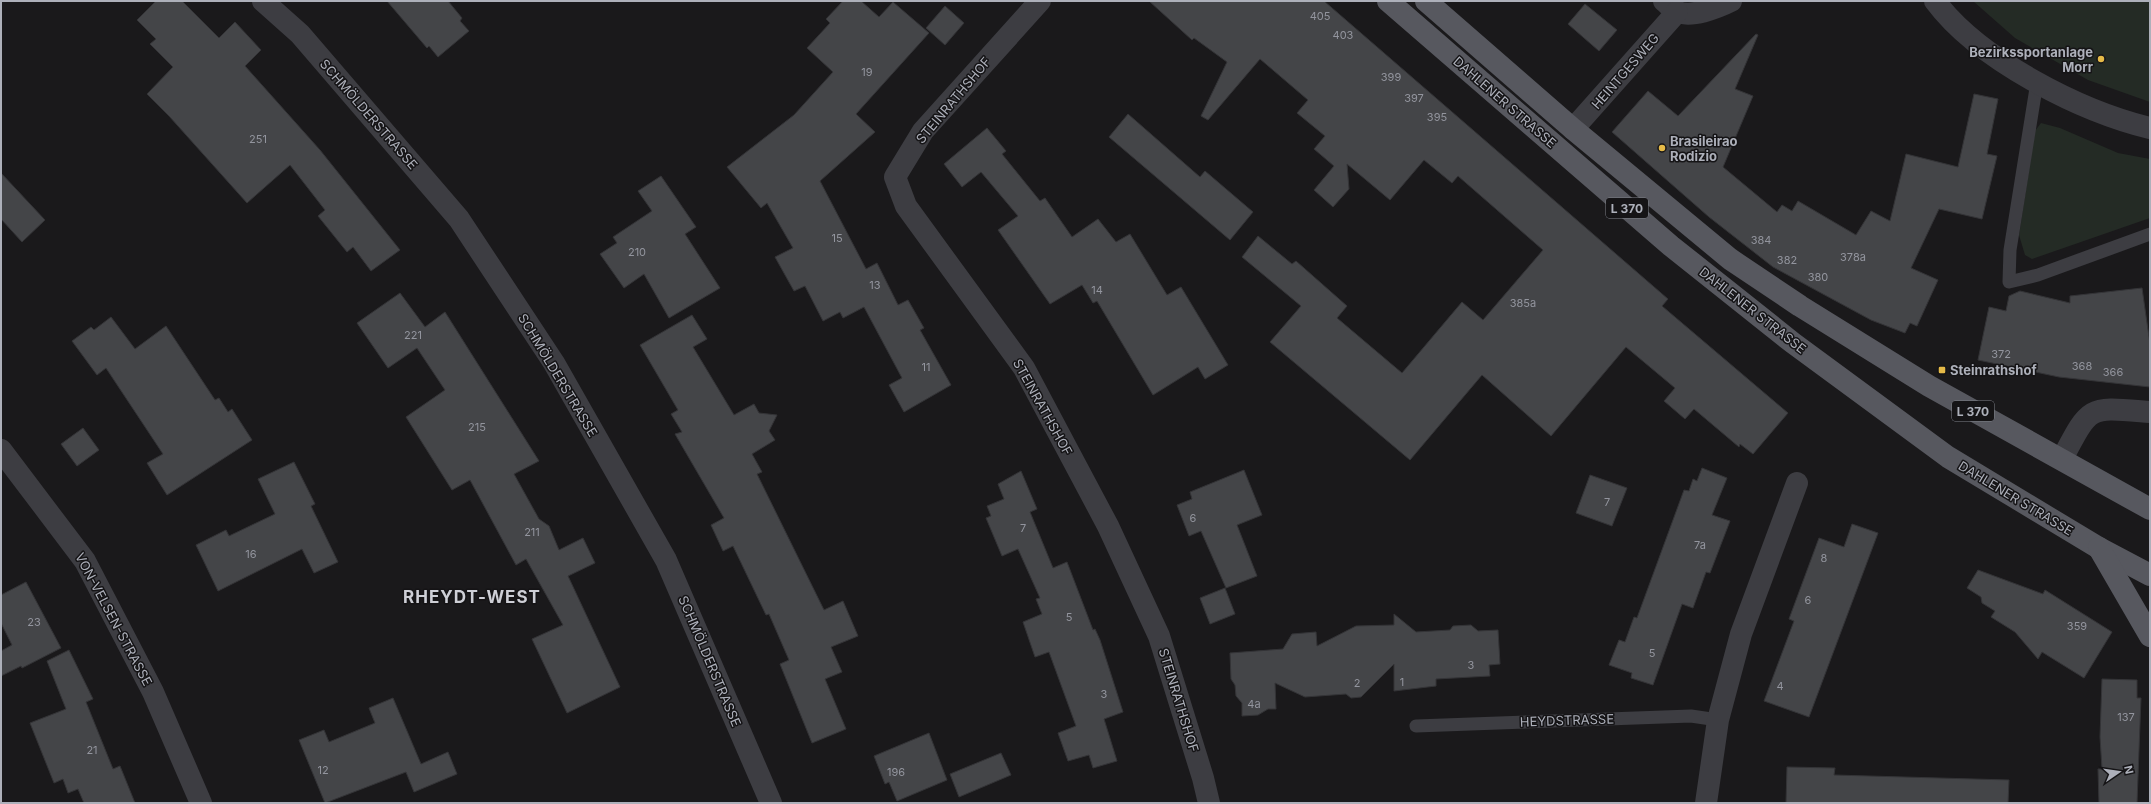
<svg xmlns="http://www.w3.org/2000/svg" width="2151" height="804" font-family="Inter,sans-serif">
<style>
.green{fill:#242b25}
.building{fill:#444548;stroke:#343437}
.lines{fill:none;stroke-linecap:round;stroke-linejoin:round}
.service{stroke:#3d3d42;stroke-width:13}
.minor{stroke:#3d3d42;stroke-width:22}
.primary{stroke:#57585f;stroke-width:22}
.poi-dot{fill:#e5ba48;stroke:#151416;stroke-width:1.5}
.labels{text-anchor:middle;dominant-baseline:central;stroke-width:3;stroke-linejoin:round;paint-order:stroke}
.number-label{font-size:11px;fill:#93959e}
.shield{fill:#151416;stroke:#7f8189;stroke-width:1}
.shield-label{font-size:12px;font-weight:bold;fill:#adb0ba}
.poi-label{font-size:13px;font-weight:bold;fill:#adb0ba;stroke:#151416;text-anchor:start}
.street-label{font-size:13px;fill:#adb0ba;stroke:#151416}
.district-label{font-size:17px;font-weight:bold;letter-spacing:1px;fill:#cecfd6;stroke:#151416}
</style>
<rect width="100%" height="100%" fill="#1a191b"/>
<g class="green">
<path d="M 1973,1 L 2150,1 L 2150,102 L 2088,80 L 2015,38 Z"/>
<path d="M 2041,123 L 2060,128 L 2118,153 L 2150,159 L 2150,218 L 2032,259 L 2025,255 L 2019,235 L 2035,131 Z"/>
</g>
<g class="building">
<path d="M 156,1 L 182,1 L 219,38 L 235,22 L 261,50 L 245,66 L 320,150 L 400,250 L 371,271 L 353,247 L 347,252 L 318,216 L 325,210 L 290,165 L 247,203 L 169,116 L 147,94 L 173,67 L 150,44 L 156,39 L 137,20 Z"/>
<path d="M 387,1 L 448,1 L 462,18 L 460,21 L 469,31 L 438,57 L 429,46 L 427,48 Z"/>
<path d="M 843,1 L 861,1 L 879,17 L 893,2 L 929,33 L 856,114 L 875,132 L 820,181 L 866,269 L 877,263 L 898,305 L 908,300 L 924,328 L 920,330 L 951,385 L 904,412 L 889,385 L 902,378 L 864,307 L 843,318 L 840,312 L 823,321 L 805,286 L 794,291 L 775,257 L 793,248 L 767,203 L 761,208 L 727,167 L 794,115 L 833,72 L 807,48 L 830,23 L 826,19 Z"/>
<path d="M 1149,1 L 1324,1 L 1668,299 L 1662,306 L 1788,413 L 1753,454 L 1740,444 L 1739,447 L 1694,409 L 1685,419 L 1664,401 L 1675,388 L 1626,347 L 1551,436 L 1482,375 L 1410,460 L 1270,342 L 1301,306 L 1242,257 L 1258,236 L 1292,264 L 1296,261 L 1347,306 L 1337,318 L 1402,373 L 1462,302 L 1483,320 L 1543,250 L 1458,176 L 1452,183 L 1424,160 L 1390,200 L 1347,164 L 1349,189 L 1333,207 L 1314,190 L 1334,166 L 1314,149 L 1325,136 L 1297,113 L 1308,100 L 1260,59 L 1208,120 L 1201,116 L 1227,62 L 1194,38 L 1192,40 Z"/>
<path d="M 1585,4 L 1617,30 L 1599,51 L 1568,24 Z"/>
<path d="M 945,6 L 964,23 L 945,45 L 926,28 Z"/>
<path d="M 1756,34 L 1758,35 L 1735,89 L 1753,96 L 1723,167 L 1777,212 L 1782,205 L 1792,211 L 1798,201 L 1856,235 L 1871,211 L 1890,221 L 1906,154 L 1958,167 L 1974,94 L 1998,99 L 1987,154 L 1997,156 L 1982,219 L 1939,209 L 1911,268 L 1938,280 L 1917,326 L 1910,323 L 1905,333 L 1871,320 L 1773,267 L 1709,217 L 1612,132 L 1648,91 L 1678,116 Z"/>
<path d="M 1128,114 L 1200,177 L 1205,171 L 1253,212 L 1230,240 L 1109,137 Z"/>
<path d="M 987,128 L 1006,151 L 1002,154 L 1040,201 L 1045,198 L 1072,237 L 1098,219 L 1116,242 L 1130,234 L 1167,295 L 1181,287 L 1228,365 L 1205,379 L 1198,367 L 1153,395 L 1097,301 L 1093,303 L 1082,285 L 1050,304 L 998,230 L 1018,216 L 981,172 L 962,187 L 944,164 Z"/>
<path d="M 1,173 L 45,220 L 22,242 L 1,219 Z"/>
<path d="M 661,176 L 696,227 L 685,234 L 720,288 L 669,318 L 644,274 L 624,288 L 600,254 L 617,243 L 613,237 L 652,211 L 638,191 Z"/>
<path d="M 2142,288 L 2150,344 L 2150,387 L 2059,377 L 1978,360 L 1989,307 L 2006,311 L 2009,296 L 2020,291 L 2070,303 L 2070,296 Z"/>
<path d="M 400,293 L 425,327 L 445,312 L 539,461 L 514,474 L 539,519 L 549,526 L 559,550 L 583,538 L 595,563 L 568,576 L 620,687 L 567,713 L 532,639 L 563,625 L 526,559 L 516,565 L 470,480 L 452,490 L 406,417 L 445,390 L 417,348 L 388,368 L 357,323 Z"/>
<path d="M 692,315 L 707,339 L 693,347 L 734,415 L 754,404 L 759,413 L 777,415 L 769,431 L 775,440 L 752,454 L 762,472 L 757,474 L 824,610 L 843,601 L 858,636 L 831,647 L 842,672 L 825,679 L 846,729 L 812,743 L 780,664 L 789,660 L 769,614 L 766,615 L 733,546 L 723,551 L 711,525 L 724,518 L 675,434 L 682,432 L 671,414 L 678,410 L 640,345 Z"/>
<path d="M 111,317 L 135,349 L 166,326 L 215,400 L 219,398 L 228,412 L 232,409 L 252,440 L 167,495 L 147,463 L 163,454 L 106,368 L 97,375 L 72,341 L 91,327 L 94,330 Z"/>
<path d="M 83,428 L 99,450 L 77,466 L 61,444 Z"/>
<path d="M 294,462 L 315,504 L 311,506 L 338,562 L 314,573 L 302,549 L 218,591 L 196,545 L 226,530 L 229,536 L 275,514 L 258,479 Z"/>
<path d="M 1702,468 L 1727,478 L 1712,515 L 1730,521 L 1710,573 L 1706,572 L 1693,608 L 1682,604 L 1653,685 L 1631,678 L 1632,673 L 1609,665 L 1619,640 L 1625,642 L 1634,617 L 1637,618 L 1684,490 L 1689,491 L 1693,479 L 1697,481 Z"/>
<path d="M 1244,470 L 1262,515 L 1237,525 L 1257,576 L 1226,588 L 1201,531 L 1189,536 L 1177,505 L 1192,499 L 1190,492 Z"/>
<path d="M 1021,471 L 1037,509 L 1030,512 L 1053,568 L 1067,562 L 1093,630 L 1095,629 L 1100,640 L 1123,712 L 1104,719 L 1117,761 L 1093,768 L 1089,755 L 1068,761 L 1058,733 L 1076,726 L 1049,652 L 1035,657 L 1023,622 L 1042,614 L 1036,599 L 1040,598 L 1018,549 L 1002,556 L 986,518 L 991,516 L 987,506 L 1004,499 L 998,484 Z"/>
<path d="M 1590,475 L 1627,488 L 1612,526 L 1576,513 Z"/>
<path d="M 1852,524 L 1878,533 L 1809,717 L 1764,701 L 1794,621 L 1789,619 L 1819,538 L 1844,547 Z"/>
<path d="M 1978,570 L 2043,594 L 2045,590 L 2112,632 L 2084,678 L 2042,652 L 2038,659 L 2015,632 L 1991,617 L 1995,611 L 1982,603 L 1981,597 L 1967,588 Z"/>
<path d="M 26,582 L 61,648 L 22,668 L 21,666 L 1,676 L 1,651 L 12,645 L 1,623 L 1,595 Z"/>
<path d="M 1225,588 L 1235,614 L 1210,624 L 1200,598 Z"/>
<path d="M 1394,614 L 1416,632 L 1450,630 L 1453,626 L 1471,625 L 1478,631 L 1498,630 L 1500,664 L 1489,665 L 1490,676 L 1436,679 L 1436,686 L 1394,691 L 1394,664 L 1361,697 L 1351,698 L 1346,694 L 1305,697 L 1275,683 L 1276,709 L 1268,709 L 1258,715 L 1242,716 L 1242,703 L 1236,696 L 1235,685 L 1231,679 L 1230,653 L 1283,649 L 1292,634 L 1316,632 L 1317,646 L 1356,626 L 1394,625 Z"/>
<path d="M 69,650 L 93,699 L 86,702 L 113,769 L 120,766 L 135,803 L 84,803 L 78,789 L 68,793 L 63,779 L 54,783 L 30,723 L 66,709 L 47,661 Z"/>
<path d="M 2102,679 L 2137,680 L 2137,698 L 2141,698 L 2137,803 L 2099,803 L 2098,769 L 2102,769 L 2100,737 Z"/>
<path d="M 393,698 L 421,764 L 448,752 L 457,774 L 414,792 L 406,772 L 325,803 L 299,740 L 324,730 L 329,742 L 375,723 L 369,708 Z"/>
<path d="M 929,733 L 947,780 L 897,801 L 889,782 L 885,784 L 874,756 Z"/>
<path d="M 1001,753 L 1011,775 L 959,797 L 950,774 Z"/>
<path d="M 1787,767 L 1835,768 L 1834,775 L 2009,780 L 2008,803 L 1786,803 Z"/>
</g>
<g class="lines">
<g class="service">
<path d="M 2037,82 L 2010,250 L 2009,282 L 2038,275 L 2150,234"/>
<path d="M 1416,726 L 1691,716 L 1718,720"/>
</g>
<g class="minor">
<path d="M 263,1 L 300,34 L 459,219 L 554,363 L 666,560 L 771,803"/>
<path d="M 1040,1 L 923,131 L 895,177 L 906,206 L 1024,368 L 1108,526 L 1159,636 L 1203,778 L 1209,803"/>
<path d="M 1664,1 C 1668,4 1672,9 1676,11 C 1690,19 1719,7 1731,1"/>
<path d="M 1935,1 C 1979,60 2080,111 2150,128"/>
<path d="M 1573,129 L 1677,12"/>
<path d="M 1,450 L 85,561 L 153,692 L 201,803"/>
<path d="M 2062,459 C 2091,404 2088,407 2150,412"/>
<path d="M 1706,803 L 1718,720 L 1741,634 L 1797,483"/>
</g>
<g class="primary">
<path d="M 1388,1 L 1671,246 L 1793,343 L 1948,457 L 2099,548 L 2150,575"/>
<path d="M 1426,1 L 1573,129 L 1730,259 L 1800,306 L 1929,386 L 2150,509"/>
<path d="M 2099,548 L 2150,636"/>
</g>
</g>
<g class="poi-dot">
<circle cx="2101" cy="59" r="4"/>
<circle cx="1662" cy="148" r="4"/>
<rect x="1938" y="366" width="8" height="8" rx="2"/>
</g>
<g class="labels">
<g class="number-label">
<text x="1320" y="16">405</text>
<text x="1343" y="35">403</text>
<text x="867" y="72">19</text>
<text x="1391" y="77">399</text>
<text x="1414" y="98">397</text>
<text x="1437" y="117">395</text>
<text x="258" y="139">251</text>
<text x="837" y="238">15</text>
<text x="1761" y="240">384</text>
<text x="637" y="252">210</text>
<text x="1853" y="257">378a</text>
<text x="1787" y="260">382</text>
<text x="1818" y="277">380</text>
<text x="875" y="285">13</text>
<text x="1097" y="290">14</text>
<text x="1523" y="303">385a</text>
<text x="413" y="335">221</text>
<text x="2001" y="354">372</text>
<text x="2082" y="366">368</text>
<text x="926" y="367">11</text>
<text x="2113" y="372">366</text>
<text x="477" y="427">215</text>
<text x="1607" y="502">7</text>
<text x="1193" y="518">6</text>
<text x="1023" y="528">7</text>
<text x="532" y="532">211</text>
<text x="1700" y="545">7a</text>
<text x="251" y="554">16</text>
<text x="1824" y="558">8</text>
<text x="1808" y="600">6</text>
<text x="1069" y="617">5</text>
<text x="34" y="622">23</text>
<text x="2077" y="626">359</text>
<text x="1652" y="653">5</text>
<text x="1471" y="665">3</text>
<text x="1402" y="682">1</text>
<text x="1357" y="683">2</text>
<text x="1780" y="686">4</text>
<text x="1104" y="694">3</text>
<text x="1254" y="704">4a</text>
<text x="2126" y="717">137</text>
<text x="92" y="750">21</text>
<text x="323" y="770">12</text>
<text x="896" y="772">196</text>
</g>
<g class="shield">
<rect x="1606" y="198" width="42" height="20" rx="3"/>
<rect x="1952" y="401" width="42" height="20" rx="3"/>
</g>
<g class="shield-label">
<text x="1627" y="208">L 370</text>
<text x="1973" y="411">L 370</text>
</g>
<g class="poi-label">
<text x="2093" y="52" text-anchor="end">Bezirkssportanlage<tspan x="2093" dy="15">Morr</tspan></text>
<text x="1670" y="141">Brasileirao<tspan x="1670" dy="15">Rodizio</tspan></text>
<text x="1950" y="370">Steinrathshof</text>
</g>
<g class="street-label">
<text transform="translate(1625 71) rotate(-49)">HEINTGESWEG</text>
<text transform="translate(953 100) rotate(-50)">STEINRATHSHOF</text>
<text transform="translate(1505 102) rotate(41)">DAHLENER STRASSE</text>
<text transform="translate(369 114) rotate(49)">SCHMÖLDERSTRASSE</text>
<text transform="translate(1753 310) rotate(38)">DAHLENER STRASSE</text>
<text transform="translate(558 375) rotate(59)">SCHMÖLDERSTRASSE</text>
<text transform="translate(1043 407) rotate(61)">STEINRATHSHOF</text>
<text transform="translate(2016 498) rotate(31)">DAHLENER STRASSE</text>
<text transform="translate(114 619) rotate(62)">VON-VELSEN-STRASSE</text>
<text transform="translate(710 661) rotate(67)">SCHMÖLDERSTRASSE</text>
<text transform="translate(1179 700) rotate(73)">STEINRATHSHOF</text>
<text transform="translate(1567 720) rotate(-2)">HEYDSTRASSE</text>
</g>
<g class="district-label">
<text x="472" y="597">RHEYDT-WEST</text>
</g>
</g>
<rect width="2151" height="804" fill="none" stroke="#adb0ba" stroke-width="4"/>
<g transform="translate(2119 772) rotate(77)" stroke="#151416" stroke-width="3" paint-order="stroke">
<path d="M0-3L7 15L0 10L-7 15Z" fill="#adb0ba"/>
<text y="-6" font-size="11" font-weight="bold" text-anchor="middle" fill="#adb0ba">N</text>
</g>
</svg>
